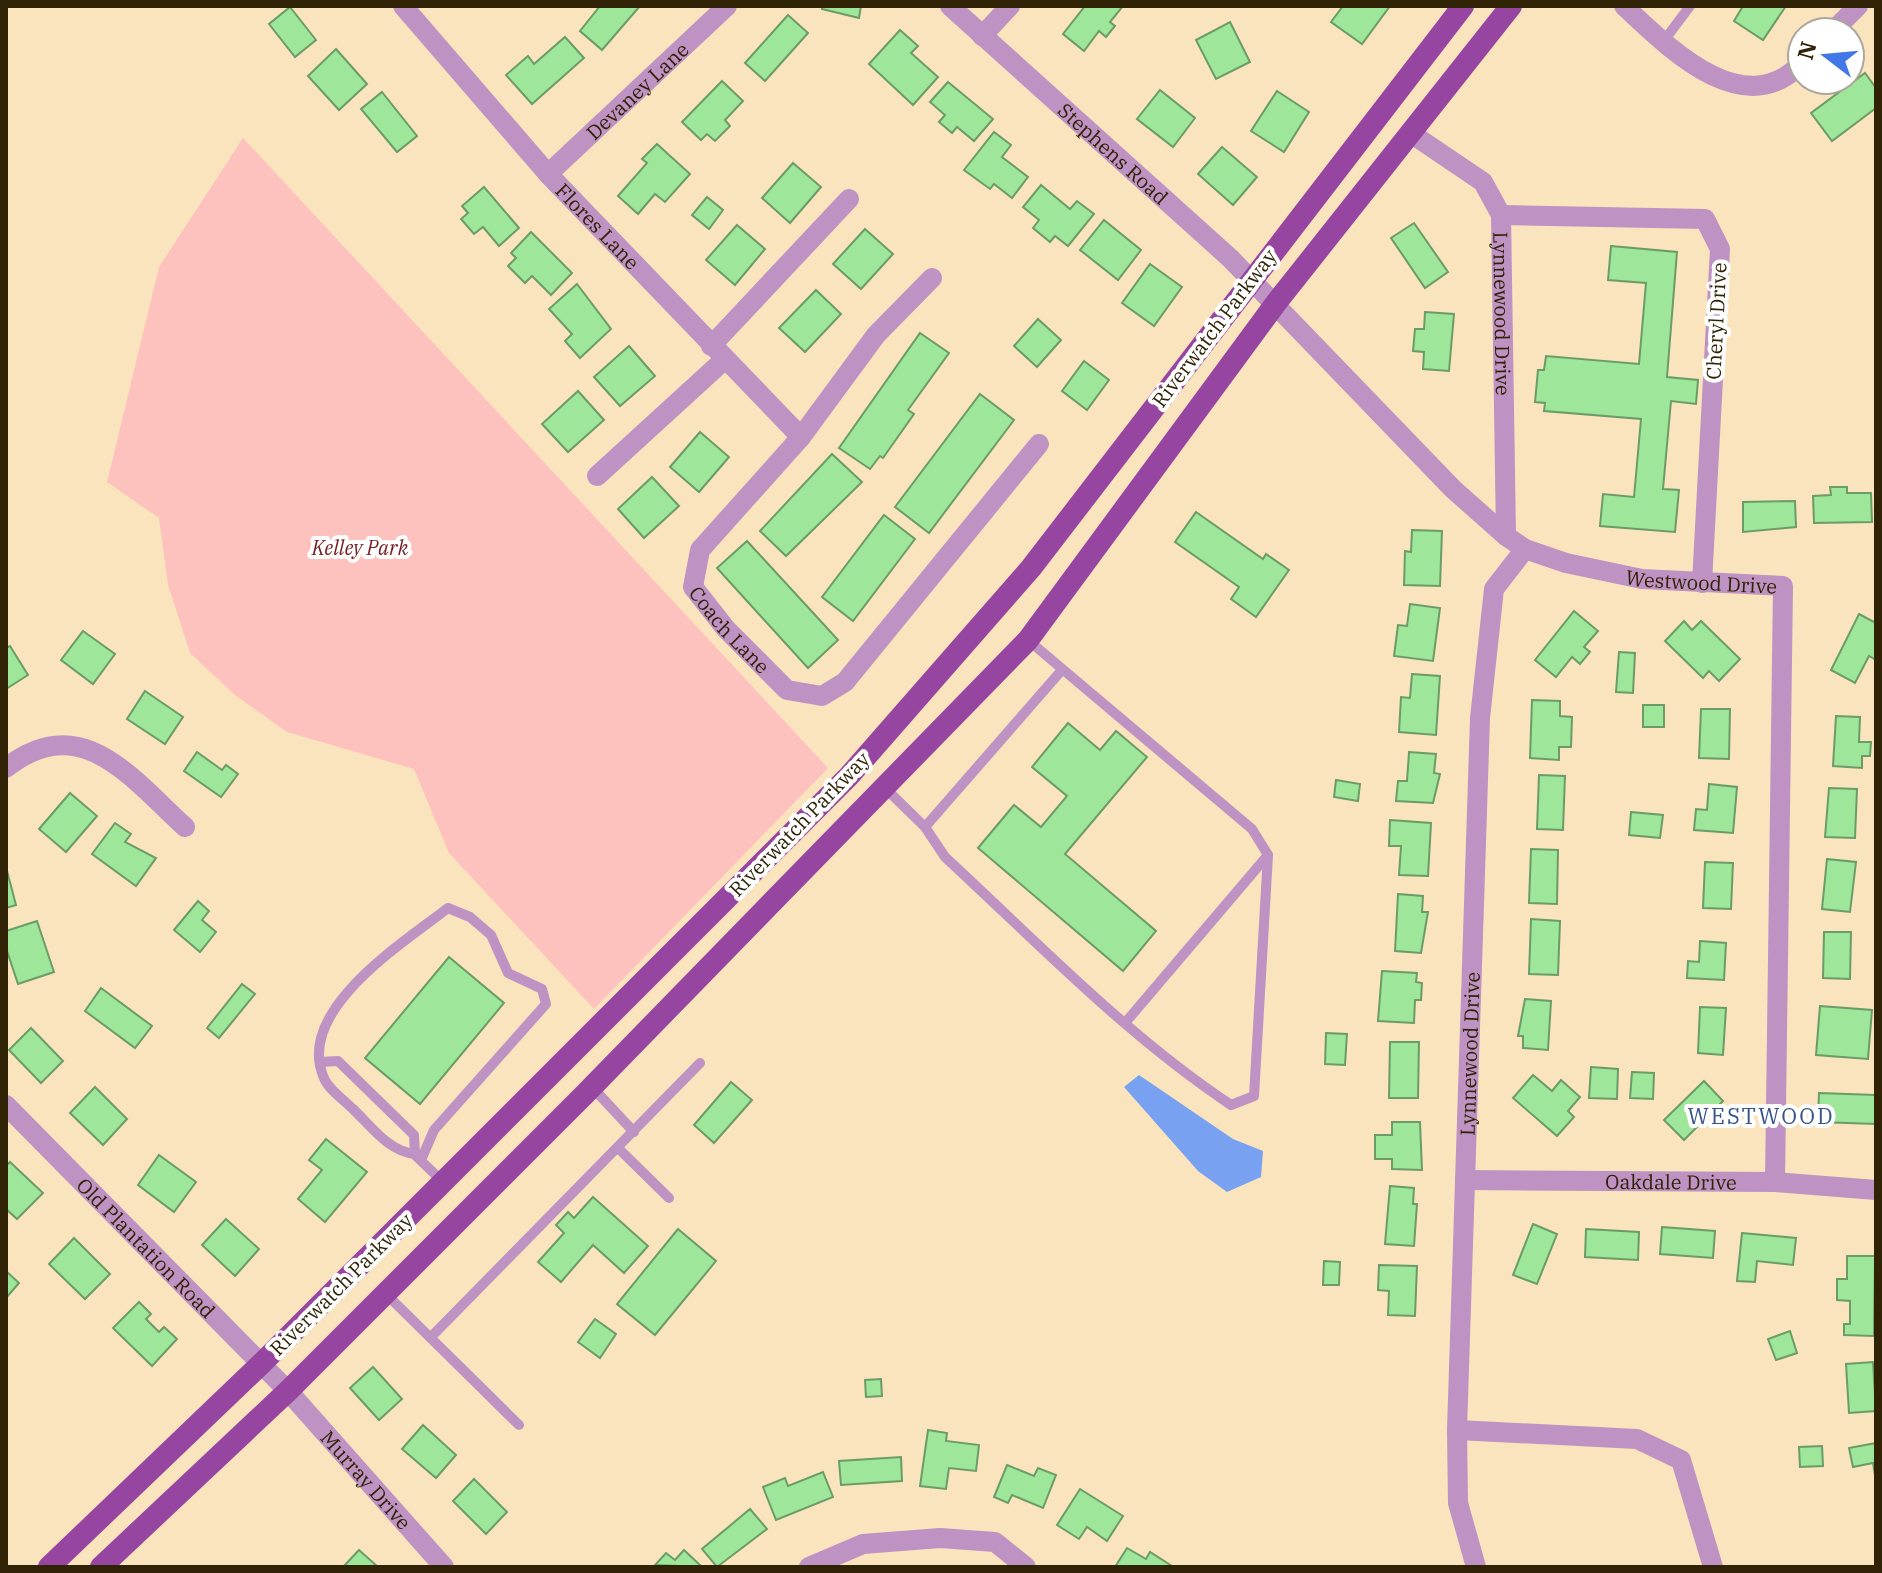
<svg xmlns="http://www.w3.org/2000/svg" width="1882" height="1573" font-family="'IBM Plex Serif',serif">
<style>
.green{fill:#fec2be}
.water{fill:#78a1f1}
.building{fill:#9ee699;stroke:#6b9c67;stroke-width:2}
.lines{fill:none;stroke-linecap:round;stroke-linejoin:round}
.service{stroke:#be92c3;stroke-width:10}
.minor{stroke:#be92c3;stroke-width:20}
.primary{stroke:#9646a0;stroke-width:22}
.labels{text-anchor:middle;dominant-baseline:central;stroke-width:8;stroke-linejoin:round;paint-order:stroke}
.street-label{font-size:20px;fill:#302205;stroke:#fff}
.park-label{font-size:20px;font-style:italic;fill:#761b20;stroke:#fff}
.neighbourhood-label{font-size:22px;letter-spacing:2px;fill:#37548d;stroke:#fff}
</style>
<rect width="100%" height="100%" fill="#fae4bd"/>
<path class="green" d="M 243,138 L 828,768 L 594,1009 L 449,853 L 414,769 L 287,732 L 235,695 L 190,653 L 168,585 L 159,518 L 107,482 L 159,267 Z"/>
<path class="water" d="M 1139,1075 L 1233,1139 L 1263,1151 L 1261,1177 L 1227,1192 L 1198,1171 L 1124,1087 Z"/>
<g class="building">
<path d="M 600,6 L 640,6 L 602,50 L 580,31 Z"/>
<path d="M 823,6 L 861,6 L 859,18 L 822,9 Z"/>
<path d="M 1085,6 L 1123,6 L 1110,22 L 1115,26 L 1106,37 L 1099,31 L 1084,51 L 1063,34 Z"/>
<path d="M 1343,6 L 1390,6 L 1362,44 L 1331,22 Z"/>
<path d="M 1743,6 L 1786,6 L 1763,40 L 1734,21 Z"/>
<path d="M 290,7 L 316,40 L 295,57 L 269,24 Z"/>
<path d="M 788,15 L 808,33 L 765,81 L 745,63 Z"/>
<path d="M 1230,22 L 1250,62 L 1216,79 L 1196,40 Z"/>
<path d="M 900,30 L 918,46 L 911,53 L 938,77 L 913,105 L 869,64 Z"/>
<path d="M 565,37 L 584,58 L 532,104 L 506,75 L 528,56 L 534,64 Z"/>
<path d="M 336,49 L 367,84 L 339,110 L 308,76 Z"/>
<path d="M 1865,73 L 1876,88 L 1876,108 L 1832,141 L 1811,113 Z"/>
<path d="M 722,81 L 743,101 L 725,120 L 730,126 L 715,141 L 707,134 L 701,140 L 682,122 Z"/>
<path d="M 948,82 L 993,119 L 974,141 L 957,127 L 952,133 L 939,122 L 945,115 L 930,102 Z"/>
<path d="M 1160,90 L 1195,118 L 1173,147 L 1137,119 Z"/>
<path d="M 1277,91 L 1309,112 L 1284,152 L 1251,131 Z"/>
<path d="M 382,92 L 417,136 L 397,152 L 361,109 Z"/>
<path d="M 994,132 L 1011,145 L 1002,157 L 1028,177 L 1012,198 L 994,184 L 990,189 L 964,170 Z"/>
<path d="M 657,144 L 690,174 L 665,202 L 655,194 L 638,214 L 618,196 L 647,163 L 642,159 Z"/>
<path d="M 1222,147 L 1257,177 L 1233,205 L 1198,174 Z"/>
<path d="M 793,163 L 821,187 L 790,223 L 762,198 Z"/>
<path d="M 1041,185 L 1070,209 L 1077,201 L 1094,214 L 1068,246 L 1055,236 L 1050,242 L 1033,228 L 1039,220 L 1023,207 Z"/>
<path d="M 484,187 L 519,228 L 499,246 L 483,227 L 474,234 L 461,219 L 468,213 L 462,206 Z"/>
<path d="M 707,197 L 723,210 L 709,229 L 692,215 Z"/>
<path d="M 1104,220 L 1141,250 L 1118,280 L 1080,250 Z"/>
<path d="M 1414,223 L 1448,272 L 1425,288 L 1391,238 Z"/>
<path d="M 737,225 L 765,249 L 735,285 L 706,260 Z"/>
<path d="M 865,229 L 893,254 L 861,289 L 833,264 Z"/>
<path d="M 531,232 L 572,273 L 551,295 L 532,276 L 525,283 L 508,266 L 516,258 L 511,253 Z"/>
<path d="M 1611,246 L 1677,252 L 1667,377 L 1698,380 L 1696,404 L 1671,401 L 1663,489 L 1679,490 L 1675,532 L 1600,526 L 1603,494 L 1634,497 L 1641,419 L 1544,411 L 1545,403 L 1535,402 L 1538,370 L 1544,370 L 1546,356 L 1639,364 L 1646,283 L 1608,280 Z"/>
<path d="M 1150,264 L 1182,287 L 1154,326 L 1122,303 Z"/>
<path d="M 577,284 L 611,329 L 580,358 L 565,341 L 572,334 L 549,309 Z"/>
<path d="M 816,290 L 841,314 L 805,352 L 779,328 Z"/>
<path d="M 1425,312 L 1454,314 L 1449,371 L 1423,369 L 1424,352 L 1413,351 L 1415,329 L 1424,329 Z"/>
<path d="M 1038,319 L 1061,340 L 1037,367 L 1014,346 Z"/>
<path d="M 920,333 L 949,353 L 908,410 L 914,414 L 883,458 L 880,456 L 870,469 L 839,448 Z"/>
<path d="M 629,346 L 655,376 L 620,406 L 594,377 Z"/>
<path d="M 1084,361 L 1109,380 L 1087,410 L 1062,391 Z"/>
<path d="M 578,391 L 604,420 L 568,452 L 542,424 Z"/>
<path d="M 980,394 L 1014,420 L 929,533 L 895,507 Z"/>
<path d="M 700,432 L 729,457 L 699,492 L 670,467 Z"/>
<path d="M 832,454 L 862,482 L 786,556 L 760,531 Z"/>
<path d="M 652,477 L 679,506 L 644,538 L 618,509 Z"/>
<path d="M 1830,487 L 1847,487 L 1847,493 L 1871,493 L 1872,522 L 1814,523 L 1813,496 L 1831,495 Z"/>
<path d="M 1795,501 L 1796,527 L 1743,532 L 1743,502 Z"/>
<path d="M 1196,512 L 1263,559 L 1266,554 L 1289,570 L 1256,617 L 1231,599 L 1239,587 L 1175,542 Z"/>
<path d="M 884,515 L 915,539 L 853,621 L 822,597 Z"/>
<path d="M 1412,530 L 1442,531 L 1440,586 L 1404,585 L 1405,551 L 1411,552 Z"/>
<path d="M 747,541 L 838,640 L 808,668 L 717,568 Z"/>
<path d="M 1410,604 L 1440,608 L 1433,661 L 1394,656 L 1398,625 L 1407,626 Z"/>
<path d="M 1574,611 L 1598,631 L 1584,647 L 1590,652 L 1580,664 L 1572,657 L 1556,677 L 1535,660 Z"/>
<path d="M 1859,614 L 1876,623 L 1876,660 L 1869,656 L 1855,683 L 1831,670 Z"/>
<path d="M 1684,621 L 1692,630 L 1701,621 L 1740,659 L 1719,681 L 1709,671 L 1703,678 L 1665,641 Z"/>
<path d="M 83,631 L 115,654 L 93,684 L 61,660 Z"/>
<path d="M 10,646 L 28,675 L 6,689 L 6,648 Z"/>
<path d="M 1619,652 L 1635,653 L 1633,693 L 1616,692 Z"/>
<path d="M 1412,674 L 1440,676 L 1436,735 L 1399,732 L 1401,697 L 1410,698 Z"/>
<path d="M 145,691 L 183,717 L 165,744 L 127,719 Z"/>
<path d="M 1532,700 L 1560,701 L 1560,716 L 1572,717 L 1571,747 L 1559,747 L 1559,760 L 1530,758 Z"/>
<rect x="1643" y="705" width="21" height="22"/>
<path d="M 1701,709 L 1730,709 L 1729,759 L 1699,758 Z"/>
<path d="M 1836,716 L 1860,717 L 1859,742 L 1871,742 L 1870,756 L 1862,756 L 1862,768 L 1833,766 Z"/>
<path d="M 1068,723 L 1100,750 L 1116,731 L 1147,757 L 1065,854 L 1156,931 L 1123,971 L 978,848 L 1014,805 L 1041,827 L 1067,796 L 1032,767 Z"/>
<path d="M 197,752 L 222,770 L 226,765 L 238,774 L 221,797 L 184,771 Z"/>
<path d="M 1409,752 L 1436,754 L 1434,773 L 1440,774 L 1433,803 L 1396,801 L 1398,781 L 1407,781 Z"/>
<path d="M 1539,775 L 1565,776 L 1563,830 L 1537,829 Z"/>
<path d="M 1336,780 L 1360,784 L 1358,801 L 1334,797 Z"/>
<path d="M 1709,784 L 1737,787 L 1733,833 L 1694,830 L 1696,809 L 1707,810 Z"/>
<path d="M 1829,788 L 1857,789 L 1855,838 L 1825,837 Z"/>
<path d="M 70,793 L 97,816 L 66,852 L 39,829 Z"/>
<path d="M 1631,812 L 1663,815 L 1660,838 L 1629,835 Z"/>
<path d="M 1390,820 L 1431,823 L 1428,876 L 1399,875 L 1401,846 L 1389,846 Z"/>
<path d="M 115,823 L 131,834 L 125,842 L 156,858 L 136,886 L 92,854 Z"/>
<path d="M 1531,849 L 1558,850 L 1557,904 L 1529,903 Z"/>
<path d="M 1827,859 L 1856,862 L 1850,912 L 1822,909 Z"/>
<path d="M 1705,862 L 1733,863 L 1731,909 L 1703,908 Z"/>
<path d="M 6,867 L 16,905 L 6,908 Z"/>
<path d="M 1398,894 L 1423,896 L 1422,912 L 1428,912 L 1421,953 L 1395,951 Z"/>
<path d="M 198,901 L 209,911 L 202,920 L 216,932 L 200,952 L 174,930 Z"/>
<path d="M 1531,919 L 1560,921 L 1558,975 L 1529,974 Z"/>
<path d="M 37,921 L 54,972 L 18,984 L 6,948 L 6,931 Z"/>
<path d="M 1824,932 L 1851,932 L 1850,979 L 1823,978 Z"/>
<path d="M 1700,941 L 1726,943 L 1724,980 L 1687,978 L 1688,961 L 1699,962 Z"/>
<path d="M 449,957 L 504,1003 L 420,1104 L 365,1058 Z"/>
<path d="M 1382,971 L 1417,973 L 1416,982 L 1422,983 L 1421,1000 L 1415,1000 L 1414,1023 L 1378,1021 Z"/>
<path d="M 242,984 L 255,994 L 219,1038 L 207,1028 Z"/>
<path d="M 101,988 L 152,1026 L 135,1048 L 85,1011 Z"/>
<path d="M 1525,999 L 1551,1001 L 1548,1050 L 1523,1048 L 1523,1036 L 1518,1036 Z"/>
<path d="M 1820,1006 L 1872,1010 L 1868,1059 L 1816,1055 Z"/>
<path d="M 1700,1007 L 1726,1008 L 1723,1055 L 1698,1053 Z"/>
<path d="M 31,1028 L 63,1061 L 41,1083 L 9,1050 Z"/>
<path d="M 1326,1033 L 1347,1034 L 1345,1065 L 1325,1064 Z"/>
<path d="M 1390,1042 L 1419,1042 L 1418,1098 L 1389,1098 Z"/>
<path d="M 1591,1067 L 1618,1069 L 1617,1099 L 1589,1098 Z"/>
<path d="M 1632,1072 L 1654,1073 L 1653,1099 L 1630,1098 Z"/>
<path d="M 1533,1075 L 1552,1091 L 1561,1080 L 1580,1097 L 1568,1111 L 1574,1117 L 1557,1136 L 1513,1098 Z"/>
<path d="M 1704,1081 L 1723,1101 L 1684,1140 L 1664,1120 Z"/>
<path d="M 731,1082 L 752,1100 L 714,1143 L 694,1125 Z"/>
<path d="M 95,1087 L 127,1119 L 103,1145 L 70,1113 Z"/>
<path d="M 1819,1093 L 1876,1095 L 1876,1124 L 1818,1122 Z"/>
<path d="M 1392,1122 L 1420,1122 L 1422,1170 L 1392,1169 L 1392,1159 L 1375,1159 L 1375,1135 L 1392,1135 Z"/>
<path d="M 326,1139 L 367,1172 L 325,1222 L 298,1199 L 322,1170 L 309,1160 Z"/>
<path d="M 159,1155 L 196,1182 L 174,1212 L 138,1185 Z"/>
<path d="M 10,1162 L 43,1193 L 17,1219 L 6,1209 L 6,1166 Z"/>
<path d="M 1390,1186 L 1414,1188 L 1413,1204 L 1417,1204 L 1414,1246 L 1385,1244 Z"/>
<path d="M 593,1197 L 648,1246 L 624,1273 L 593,1245 L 561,1282 L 538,1262 L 564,1233 L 556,1225 L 568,1212 L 574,1218 Z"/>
<path d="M 226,1219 L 259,1249 L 235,1276 L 202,1245 Z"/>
<path d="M 1533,1224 L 1557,1234 L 1537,1284 L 1513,1275 Z"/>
<path d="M 1662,1227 L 1715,1231 L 1713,1258 L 1660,1254 Z"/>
<path d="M 678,1229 L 716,1261 L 655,1335 L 617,1304 Z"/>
<path d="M 1586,1229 L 1639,1232 L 1638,1260 L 1585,1257 Z"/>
<path d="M 1742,1233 L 1796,1238 L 1793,1265 L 1757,1261 L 1755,1282 L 1737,1281 Z"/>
<path d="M 74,1238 L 110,1274 L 85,1299 L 49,1264 Z"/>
<path d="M 1847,1256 L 1875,1256 L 1874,1336 L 1844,1335 L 1844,1324 L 1850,1324 L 1850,1301 L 1837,1300 L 1837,1279 L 1847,1279 Z"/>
<path d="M 1324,1261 L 1340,1262 L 1339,1285 L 1323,1285 Z"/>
<path d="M 1379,1265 L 1417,1266 L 1415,1316 L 1388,1315 L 1389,1291 L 1378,1290 Z"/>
<path d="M 6,1271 L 19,1283 L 6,1298 Z"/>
<path d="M 139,1302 L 151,1314 L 146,1319 L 159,1332 L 164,1327 L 177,1339 L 152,1366 L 113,1328 Z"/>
<path d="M 595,1319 L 616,1334 L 600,1358 L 578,1342 Z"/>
<path d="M 1790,1331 L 1797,1353 L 1776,1360 L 1768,1339 Z"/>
<path d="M 1873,1362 L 1876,1411 L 1849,1413 L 1846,1364 Z"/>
<path d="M 373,1367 L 402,1399 L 379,1420 L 350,1388 Z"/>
<path d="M 881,1379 L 882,1396 L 866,1397 L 865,1380 Z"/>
<path d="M 423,1425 L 456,1455 L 436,1478 L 402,1449 Z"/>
<path d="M 928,1430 L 947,1433 L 946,1441 L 979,1445 L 976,1471 L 949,1468 L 946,1489 L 920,1486 Z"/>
<path d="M 1876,1443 L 1876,1481 L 1873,1463 L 1853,1467 L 1849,1448 Z"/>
<path d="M 1822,1446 L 1823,1466 L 1800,1467 L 1799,1447 Z"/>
<path d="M 901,1457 L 902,1481 L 841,1485 L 839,1461 Z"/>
<path d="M 1007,1465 L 1034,1476 L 1038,1468 L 1056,1475 L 1043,1508 L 1012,1495 L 1008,1503 L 994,1497 Z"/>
<path d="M 823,1472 L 833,1497 L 776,1520 L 763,1487 L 785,1478 L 788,1486 Z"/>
<path d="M 474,1479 L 507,1512 L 486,1534 L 453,1501 Z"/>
<path d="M 1080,1489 L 1123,1516 L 1107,1541 L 1087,1527 L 1079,1539 L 1057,1525 Z"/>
<path d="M 750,1509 L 767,1529 L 717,1567 L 702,1549 Z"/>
<path d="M 1127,1548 L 1146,1559 L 1150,1552 L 1172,1566 L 1115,1567 Z"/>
<path d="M 359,1550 L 378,1567 L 343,1567 Z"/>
<path d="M 684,1550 L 702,1567 L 655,1565 L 666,1553 L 675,1560 Z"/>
</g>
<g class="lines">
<g class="service">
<path d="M 1663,42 L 1690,6"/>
<path d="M 885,788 L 925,827 L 945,857 C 1037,942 1126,1035 1231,1105 L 1254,1096 L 1268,855 L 1252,829 L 1028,640"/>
<path d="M 925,827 L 1061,671"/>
<path d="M 1125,1023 L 1268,855"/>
<path d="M 320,1062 L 338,1061 L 414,1135 L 415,1154 C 388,1151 372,1127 353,1109 C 344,1100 328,1089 324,1078 C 294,1011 403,943 448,908 L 470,917 L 491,935 L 508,973 L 542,989 L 546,1004 L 434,1130 L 421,1160"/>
<path d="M 592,1087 L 634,1132"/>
<path d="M 619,1149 L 669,1198"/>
<path d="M 416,1156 L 443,1182"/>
<path d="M 385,1293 L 519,1425"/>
<path d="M 431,1337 L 700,1063"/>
</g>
<g class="minor">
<path id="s1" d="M 403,6 L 548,174 L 801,437"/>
<path id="s2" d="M 950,6 L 1231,259 L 1453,489 L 1506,536 L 1525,549 L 1566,563 L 1642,579 L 1783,586 L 1775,1182"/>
<path d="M 1624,6 C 1669,48 1743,124 1802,63"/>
<path d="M 1832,32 L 1858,6"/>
<path d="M 982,36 L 1010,6"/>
<path id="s3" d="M 1412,134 L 1483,182 L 1501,215 L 1506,536"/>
<path id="s4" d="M 548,174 L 727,6"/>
<path d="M 1501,215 L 1705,219 L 1720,249 L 1702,583"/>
<path id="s5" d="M 932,278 L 876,335 L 801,437 L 700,550 L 693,587 L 726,629 L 787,690 L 822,696 L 845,682 L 1039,444"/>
<path d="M 711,346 L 849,199"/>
<path d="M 597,476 L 724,360"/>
<path d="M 6,768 C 81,709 131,778 185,827"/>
<path id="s6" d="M 6,1105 L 288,1391 L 444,1567"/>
<path id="s7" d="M 1465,1180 L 1775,1182 L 1876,1190"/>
<path d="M 1457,1430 L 1637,1439 L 1681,1460 L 1713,1567"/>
<path d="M 809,1567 L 863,1544 L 940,1538 L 995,1542 L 1026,1567"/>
<path id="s8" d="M 1476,1567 L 1458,1503 L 1457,1430 L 1480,718 L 1494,589 L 1525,549"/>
</g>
<g class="primary">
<path d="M 49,1567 L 261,1364 L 849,776 L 1031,568 L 1463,6"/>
<path d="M 101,1567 L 288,1391 L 585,1094 L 1028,640 L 1276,303 L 1511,6"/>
</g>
</g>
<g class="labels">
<g class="street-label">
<text stroke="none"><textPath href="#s4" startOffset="122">Devaney Lane</textPath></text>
<text stroke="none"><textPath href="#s2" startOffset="220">Stephens Road</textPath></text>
<text stroke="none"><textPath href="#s1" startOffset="294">Flores Lane</textPath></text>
<text stroke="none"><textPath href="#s3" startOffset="222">Lynnewood Drive</textPath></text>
<text transform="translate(1716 321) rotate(-87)">Cheryl Drive</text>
<text transform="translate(1214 328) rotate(-53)">Riverwatch Parkway</text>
<text stroke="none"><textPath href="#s2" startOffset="972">Westwood Drive</textPath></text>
<text stroke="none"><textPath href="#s5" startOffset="452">Coach Lane</textPath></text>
<text transform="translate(799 824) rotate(-46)">Riverwatch Parkway</text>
<text stroke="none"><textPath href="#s8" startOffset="516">Lynnewood Drive</textPath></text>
<text stroke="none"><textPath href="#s7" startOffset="206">Oakdale Drive</textPath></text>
<text stroke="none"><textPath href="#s6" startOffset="200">Old Plantation Road</textPath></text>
<text transform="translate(341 1284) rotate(-45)">Riverwatch Parkway</text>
<text stroke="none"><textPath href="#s6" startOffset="520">Murray Drive</textPath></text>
</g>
<g class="park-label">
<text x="360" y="547">Kelley Park</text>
</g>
<g class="neighbourhood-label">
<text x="1761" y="1115">WESTWOOD</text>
</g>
</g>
<rect width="1882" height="1573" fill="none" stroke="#302205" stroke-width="16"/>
<g transform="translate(1826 56) rotate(286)"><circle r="38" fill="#ffffff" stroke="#aca79b" stroke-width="2"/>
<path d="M0-6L14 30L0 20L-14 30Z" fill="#4177e7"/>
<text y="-12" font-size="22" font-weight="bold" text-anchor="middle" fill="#302205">N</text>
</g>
</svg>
